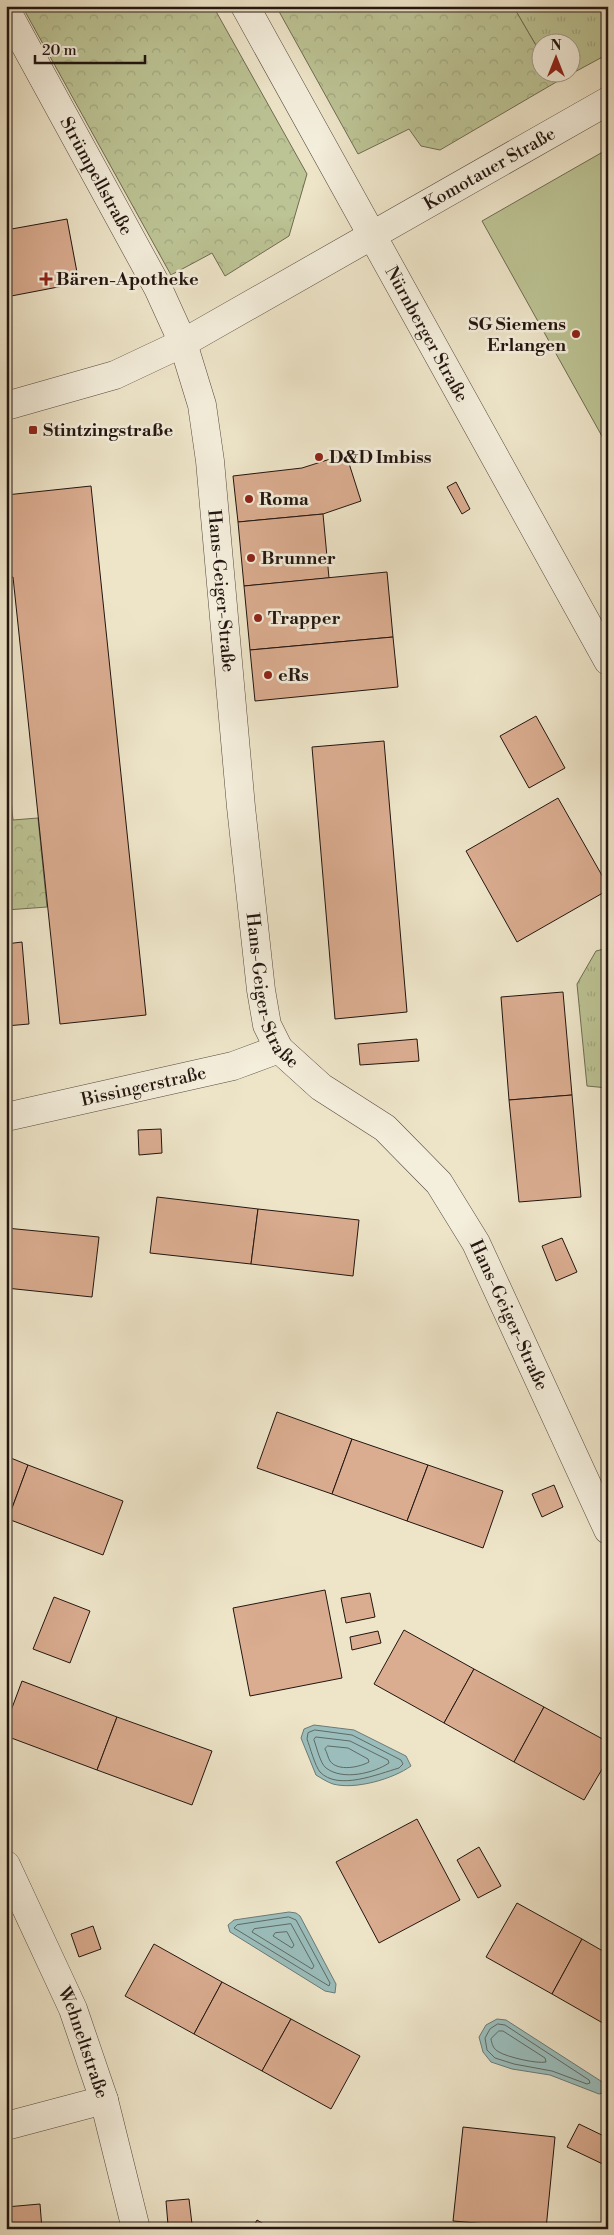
<svg xmlns="http://www.w3.org/2000/svg" width="614" height="2235" font-family="'Libre Bodoni',serif">
<style>
.grass{fill:url(#grass-tufts);stroke:#6f6c52}
.forest{fill:url(#forest-crowns);stroke:#6f6c52}
.pitch{fill:#bcc394;stroke:#6f6c52}
.water{fill:#9bbebc;stroke:#6b7a77}
.lines{fill:none;stroke-linecap:round;stroke-linejoin:round}
.shore{stroke:#5e6a66;stroke-width:1}
.building{fill:#daac90;stroke:#221510}
.minor-casing{stroke:#55493e;stroke-width:29}
.minor{stroke:#f4eedc;stroke-width:28}
.poi-dot{fill:#8f2418;stroke:#f4eedc;stroke-width:2}
.labels{text-anchor:middle;dominant-baseline:central;stroke-width:5;stroke-linejoin:round;paint-order:stroke}
.street-label{font-size:18px;fill:#221510;stroke:#f4eedc}
.poi-label{font-size:18px;font-weight:bold;fill:#221510;stroke:#f4eedc;text-anchor:start}
</style>
<defs>
<pattern id="grass-tufts" width="24" height="20" patternUnits="userSpaceOnUse" patternTransform="scale(1.25)"><rect width="24" height="20" fill="#bcc394"/><path d="M3 7l-1-3M5 7V3M7 7l1-3M15 17l-1-3M17 17v-4M19 17l1-3" fill="none" stroke="#a1a77f"/></pattern>
<pattern id="forest-crowns" width="20" height="18" patternUnits="userSpaceOnUse" patternTransform="scale(1.25)"><rect width="20" height="18" fill="#bcc394"/><path d="M2 6a3 3 0 1 1 6 0M12 15a3 3 0 1 1 6 0" fill="none" stroke="#a1a77f"/></pattern>
</defs>
<rect width="100%" height="100%" fill="#eee5c9"/>
<filter id="stains"><feTurbulence type="fractalNoise" baseFrequency=".004" numOctaves="4"/><feColorMatrix values="0 0 0 0 .2 0 0 0 0 .09 0 0 0 0 .02 0 0 0 .5 -.17"/></filter>
<radialGradient id="worn" r=".72"><stop offset=".6" stop-color="#630" stop-opacity="0"/><stop offset="1" stop-color="#630" stop-opacity=".3"/></radialGradient>
<g class="grass">
<path d="M 513,6 L 608,6 L 608,54 L 558,81 L 553,73 L 572,72 L 572,42 L 542,42 L 541,54 Z"/>
<path d="M 608,948 L 608,1088 L 587,1086 L 577,984 L 596,951 Z"/>
</g>
<g class="forest">
<path d="M 22,6 L 213,6 L 307,174 L 289,236 L 225,276 L 212,253 L 171,275 Z"/>
<path d="M 276,6 L 513,6 L 541,54 L 542,72 L 553,73 L 558,81 L 440,150 L 421,146 L 409,129 L 358,154 Z"/>
<path d="M 6,750 L 13,820 L 38,818 L 47,907 L 6,910 Z"/>
</g>
<path class="pitch" d="M 608,149 L 608,447 L 482,221 Z"/>
<g class="water">
<path d="M 314,1725 L 354,1730 L 406,1756 L 411,1766 C 393,1779 355,1790 333,1784 C 327,1782 321,1778 316,1775 L 301,1738 L 304,1729 Z"/>
<path d="M 289,1912 L 296,1913 L 300,1916 L 336,1984 L 335,1993 L 325,1991 L 230,1932 L 228,1925 L 234,1920 Z"/>
<path d="M 497,2019 L 506,2020 L 607,2085 L 606,2092 L 599,2094 L 550,2075 L 512,2069 L 491,2062 L 483,2052 L 479,2037 L 486,2025 Z"/>
</g>
<g class="lines">
<g class="shore">
<path d="M 315,1730 L 352,1735 L 401,1760 L 403,1764 L 399,1768 C 378,1774 338,1791 320,1772 C 315,1766 310,1747 307,1739 L 308,1733 Z"/>
<path d="M 316,1737 L 350,1741 L 388,1760 L 389,1763 C 374,1773 343,1781 326,1768 C 320,1763 317,1748 314,1740 Z"/>
<path d="M 328,1746 L 348,1748 L 368,1759 L 369,1762 C 360,1767 338,1772 330,1761 C 328,1758 327,1752 325,1749 Z"/>
<path d="M 289,1917 L 296,1920 L 330,1983 L 329,1986 L 234,1928 L 237,1925 Z"/>
<path d="M 291,1924 L 314,1966 L 312,1969 L 252,1932 L 254,1929 Z"/>
<path d="M 287,1932 L 294,1945 L 292,1948 L 273,1936 L 275,1933 Z"/>
<path d="M 498,2024 L 505,2025 L 589,2080 L 590,2083 L 587,2084 L 552,2071 L 514,2064 L 495,2058 L 487,2050 L 485,2038 L 490,2029 Z"/>
<path d="M 499,2031 L 503,2031 L 545,2058 L 546,2062 C 537,2064 507,2057 499,2052 C 493,2049 492,2044 491,2039 Z"/>
</g>
</g>
<g class="building">
<path d="M 67,219 L 79,283 L 6,297 L 6,230 Z"/>
<path d="M 346,454 L 361,501 L 323,514 L 238,522 L 233,476 L 302,468 Z"/>
<path d="M 456,482 L 470,509 L 462,514 L 447,487 Z"/>
<path d="M 91,486 L 146,1015 L 60,1024 L 13,577 L 6,577 L 6,495 Z"/>
<path d="M 323,514 L 329,578 L 244,586 L 238,522 Z"/>
<path d="M 387,572 L 393,637 L 250,650 L 244,586 Z"/>
<path d="M 393,637 L 398,687 L 255,701 L 250,650 Z"/>
<path d="M 536,716 L 565,768 L 529,788 L 500,736 Z"/>
<path d="M 384,741 L 407,1012 L 335,1019 L 312,747 Z"/>
<path d="M 558,798 L 608,886 L 608,890 L 517,942 L 466,851 Z"/>
<path d="M 22,942 L 29,1024 L 6,1026 L 6,944 Z"/>
<path d="M 563,992 L 572,1095 L 509,1100 L 501,997 Z"/>
<path d="M 417,1039 L 419,1061 L 360,1065 L 358,1044 Z"/>
<path d="M 572,1095 L 581,1197 L 519,1202 L 509,1100 Z"/>
<path d="M 161,1129 L 162,1153 L 139,1155 L 138,1130 Z"/>
<path d="M 157,1197 L 258,1209 L 251,1264 L 150,1253 Z"/>
<path d="M 258,1209 L 359,1220 L 353,1276 L 251,1264 Z"/>
<path d="M 6,1228 L 99,1237 L 92,1297 L 6,1288 Z"/>
<path d="M 562,1238 L 577,1272 L 556,1281 L 542,1246 Z"/>
<path d="M 277,1412 L 352,1439 L 332,1494 L 257,1468 Z"/>
<path d="M 352,1439 L 428,1465 L 407,1521 L 332,1494 Z"/>
<path d="M 6,1456 L 28,1465 L 8,1519 L 6,1518 Z"/>
<path d="M 28,1465 L 123,1501 L 103,1555 L 8,1519 Z"/>
<path d="M 428,1465 L 503,1491 L 483,1548 L 407,1521 Z"/>
<path d="M 554,1485 L 563,1507 L 542,1517 L 532,1494 Z"/>
<path d="M 325,1590 L 342,1678 L 250,1696 L 233,1608 Z"/>
<path d="M 370,1593 L 375,1617 L 346,1623 L 341,1598 Z"/>
<path d="M 54,1597 L 90,1611 L 70,1663 L 33,1649 Z"/>
<path d="M 404,1630 L 474,1669 L 444,1723 L 374,1684 Z"/>
<path d="M 378,1631 L 381,1643 L 352,1650 L 350,1637 Z"/>
<path d="M 474,1669 L 544,1707 L 514,1762 L 444,1723 Z"/>
<path d="M 22,1681 L 117,1717 L 97,1770 L 6,1736 L 6,1724 Z"/>
<path d="M 544,1707 L 608,1742 L 608,1759 L 584,1800 L 514,1762 Z"/>
<path d="M 117,1717 L 212,1751 L 192,1805 L 97,1770 Z"/>
<path d="M 417,1819 L 460,1900 L 379,1943 L 336,1862 Z"/>
<path d="M 479,1847 L 501,1886 L 478,1898 L 457,1860 Z"/>
<path d="M 517,1903 L 582,1939 L 552,1994 L 486,1957 Z"/>
<path d="M 93,1926 L 101,1949 L 79,1957 L 71,1934 Z"/>
<path d="M 582,1939 L 608,1954 L 608,2026 L 552,1994 Z"/>
<path d="M 154,1944 L 222,1982 L 194,2034 L 125,1996 Z"/>
<path d="M 222,1982 L 291,2019 L 262,2071 L 194,2034 Z"/>
<path d="M 291,2019 L 360,2056 L 331,2109 L 262,2071 Z"/>
<path d="M 579,2124 L 608,2138 L 607,2166 L 567,2147 Z"/>
<path d="M 463,2127 L 555,2137 L 546,2229 L 453,2221 Z"/>
<path d="M 189,2199 L 192,2224 L 168,2225 L 166,2201 Z"/>
<path d="M 40,2204 L 42,2229 L 6,2229 L 6,2207 Z"/>
<path d="M 257,2220 L 272,2229 L 252,2229 Z"/>
</g>
<g class="lines">
<defs>
<g id="minor">
<path id="s1" d="M 245,6 L 608,661"/>
<path id="s2" d="M 6,10 L 158,288 L 183,343 L 202,405 L 210,461 L 241,807 L 261,990 L 267,1025 L 279,1049 L 321,1087 L 385,1128 L 439,1183 L 476,1243 L 608,1530"/>
<path id="s3" d="M 6,406 L 115,375 L 183,343 L 608,101"/>
<path id="s4" d="M 6,1117 L 233,1066 L 279,1049"/>
<path id="s5" d="M 6,1865 L 73,2009 L 104,2100 L 136,2229"/>
<path d="M 6,2126 L 104,2100"/>
</g>
</defs>
<use href="#minor" class="minor-casing"/>
<use href="#minor" class="minor"/>
</g>
<g class="poi-dot">
<path d="M43.5 271.5h5v5h5v5h-5v5h-5v-5h-5v-5h5z"/>
<circle cx="576" cy="334" r="5"/>
<rect x="28" y="425" width="10" height="10" rx="2.5"/>
<circle cx="319" cy="457" r="5"/>
<circle cx="249" cy="499" r="5"/>
<circle cx="251" cy="558" r="5"/>
<circle cx="258" cy="618" r="5"/>
<circle cx="268" cy="675" r="5"/>
</g>
<g class="labels">
<g class="street-label">
<text stroke="none"><textPath href="#s3" startOffset="541">Komotauer Straße</textPath></text>
<text stroke="none"><textPath href="#s2" startOffset="189">Strümpellstraße</textPath></text>
<text stroke="none"><textPath href="#s1" startOffset="375">Nürnberger Straße</textPath></text>
<text stroke="none"><textPath href="#s2" startOffset="629">Hans-Geiger-Straße</textPath></text>
<text stroke="none"><textPath href="#s2" startOffset="1034">Hans-Geiger-Straße</textPath></text>
<text stroke="none"><textPath href="#s4" startOffset="141">Bissingerstraße</textPath></text>
<text stroke="none"><textPath href="#s2" startOffset="1452">Hans-Geiger-Straße</textPath></text>
<text stroke="none"><textPath href="#s5" startOffset="194">Wehneltstraße</textPath></text>
</g>
<g class="poi-label">
<text x="56" y="279">Bären-Apotheke</text>
<text x="566" y="324" text-anchor="end">SG Siemens<tspan x="566" dy="21">Erlangen</tspan></text>
<text x="43" y="430">Stintzingstraße</text>
<text x="329" y="457">D&amp;D Imbiss</text>
<text x="259" y="499">Roma</text>
<text x="261" y="558">Brunner</text>
<text x="268" y="618">Trapper</text>
<text x="278" y="675">eRs</text>
</g>
</g>
<rect width="614" height="2235" fill="none" stroke="#eee5c9" stroke-width="25"/>
<rect x="8" y="8" width="599" height="2220" fill="none" stroke="#221510" stroke-width="2.5"/>
<rect x="12" y="12" width="589" height="2210" fill="none" stroke="#221510"/>
<g transform="translate(556 58)"><circle r="24" fill="#f4eedc" stroke="#a0978a"/>
<path d="M0-4L9 19L0 12L-9 19Z" fill="#8f2418"/>
<text y="-8" font-size="14" font-weight="bold" text-anchor="middle" fill="#221510">N</text>
</g>
<path d="M35 55v8h110v-8" fill="none" stroke="#221510" stroke-width="2.5"/>
<text x="42" y="55" font-size="15" fill="#221510" stroke="#f4eedc" stroke-width="4" paint-order="stroke">20 m</text>
<rect width="100%" height="100%" filter="url(#stains)"/>
<rect width="100%" height="100%" fill="url(#worn)"/>
</svg>
